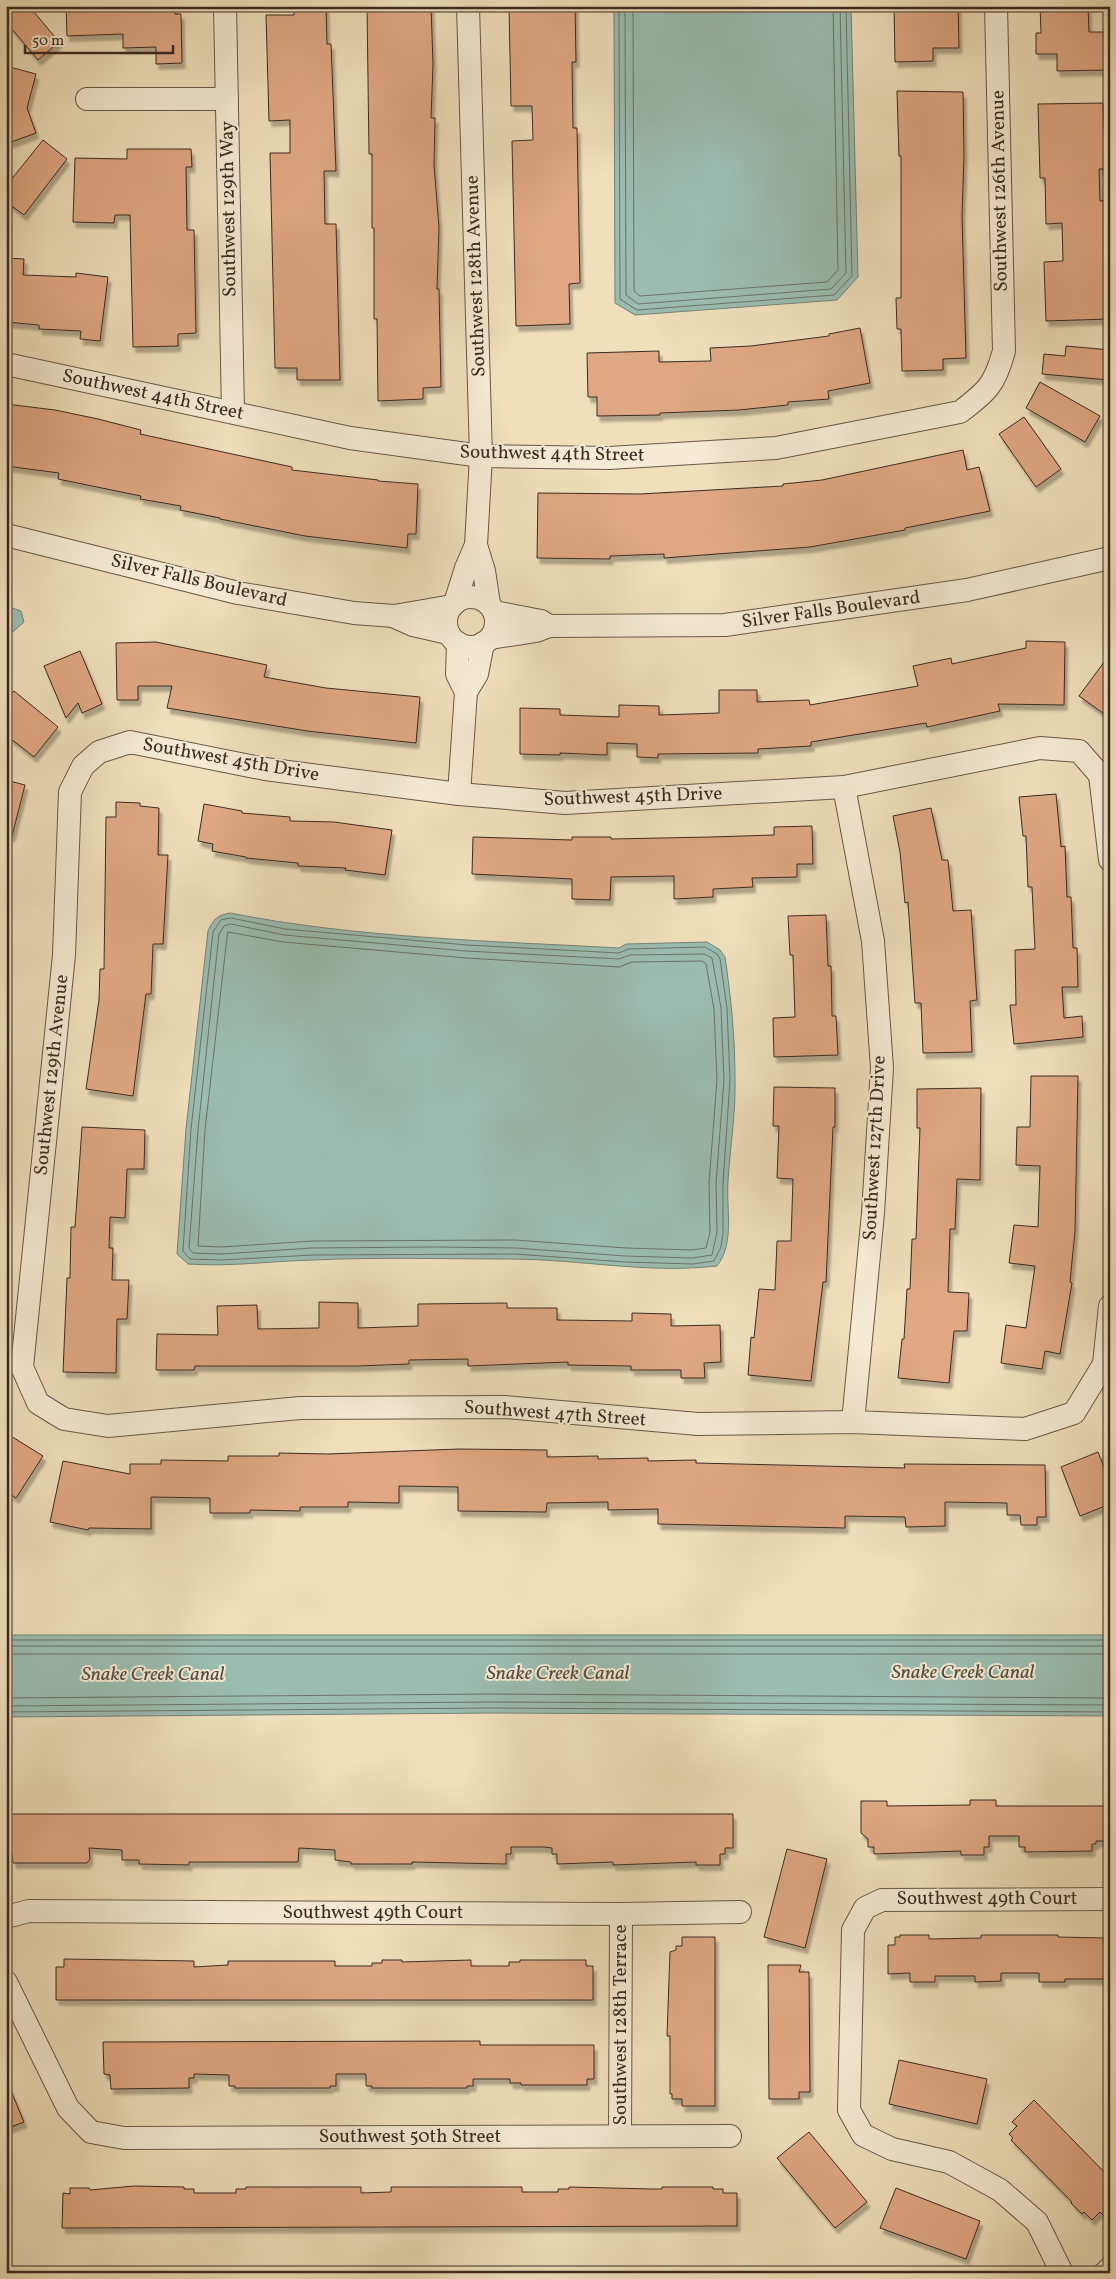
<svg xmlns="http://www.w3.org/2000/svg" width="1116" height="2279" font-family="Vollkorn,serif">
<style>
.water{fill:#9abcb1;stroke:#748277}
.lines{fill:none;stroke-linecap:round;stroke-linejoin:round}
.shore{stroke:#6a7368;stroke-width:1}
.building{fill:#dfa783;stroke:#3b2a20;filter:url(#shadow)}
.street-casing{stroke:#685747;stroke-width:24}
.street{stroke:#f5ead3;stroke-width:22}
.labels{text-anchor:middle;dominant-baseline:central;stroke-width:4;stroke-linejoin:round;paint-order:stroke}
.street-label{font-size:19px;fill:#3b2a20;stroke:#f5ead3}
.water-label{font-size:20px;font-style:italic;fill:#534e44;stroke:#f5ead3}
</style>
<defs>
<filter id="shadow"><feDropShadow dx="3" dy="5.5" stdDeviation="1" flood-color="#0004"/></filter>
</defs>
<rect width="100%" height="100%" fill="#efdfbb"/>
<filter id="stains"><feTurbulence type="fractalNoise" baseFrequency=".004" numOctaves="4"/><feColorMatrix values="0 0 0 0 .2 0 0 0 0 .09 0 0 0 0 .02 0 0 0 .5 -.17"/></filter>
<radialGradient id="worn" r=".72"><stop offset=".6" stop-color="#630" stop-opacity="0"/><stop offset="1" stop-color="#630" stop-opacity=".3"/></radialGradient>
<g class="water">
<path d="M 614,6 L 851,6 L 858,277 L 837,300 L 635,315 L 615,303 Z"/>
<path d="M 6,606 L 21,611 L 24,622 L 6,638 Z"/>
<path d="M 230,913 C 356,938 492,941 619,948 L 626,944 L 707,942 L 720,950 L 725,957 C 731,997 735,1038 735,1079 C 736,1113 730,1147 728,1181 C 726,1209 735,1243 717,1266 C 647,1274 579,1259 509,1259 C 444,1259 378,1257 313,1260 C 271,1261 230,1267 188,1264 L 177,1254 L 186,1129 L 208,931 C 213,919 218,915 230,913 Z"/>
<path d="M 6,1635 L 1110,1635 L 1110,1716 L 492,1713 L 6,1717 Z"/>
</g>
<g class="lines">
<g class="shore">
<path d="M 619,6 L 620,299 L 637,310 L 834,295 L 852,276 L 846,6"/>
<path d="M 625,6 L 626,295 L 638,304 L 831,289 L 846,273 L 840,6"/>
<path d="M 633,6 L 634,291 L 640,296 L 827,282 L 838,270 L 833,6"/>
<path d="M 231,918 L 285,929 L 467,945 L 619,953 L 628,949 L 705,947 L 717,954 L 720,959 L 727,1008 L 730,1080 L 723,1183 L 723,1233 L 721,1247 L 714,1261 L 693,1264 L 625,1262 L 515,1254 L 313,1255 L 221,1260 L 190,1259 L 183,1251 L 191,1129 L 213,932 L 221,920 Z"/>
<path d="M 231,924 L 284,935 L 466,951 L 619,959 L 630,955 L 704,954 L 712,958 L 721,1008 L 724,1080 L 716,1183 L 717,1232 L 712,1255 L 692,1258 L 625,1256 L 516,1248 L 434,1247 L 312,1248 L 221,1254 L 193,1253 L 189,1248 L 198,1130 L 219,934 L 224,926 Z"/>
<path d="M 228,932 L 283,942 L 466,958 L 619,967 L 632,962 L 702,961 L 706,964 L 714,1009 L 717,1080 L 709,1183 L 710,1232 L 706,1248 L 692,1250 L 626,1248 L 515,1240 L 313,1241 L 221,1247 L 198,1246 L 205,1130 Z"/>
<path d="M 6,1640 L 1110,1640"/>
<path d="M 6,1646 L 1110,1646"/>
<path d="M 6,1654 L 1110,1654"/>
<path d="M 6,1698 L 491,1694 L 1110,1698"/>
<path d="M 6,1706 L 491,1702 L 1110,1705"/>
<path d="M 6,1712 L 492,1708 L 1110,1712"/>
</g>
</g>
<g class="building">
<path d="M 6,6 L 29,6 L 59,42 L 38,60 L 6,22 Z"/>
<path d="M 66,6 L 174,6 L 175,14 L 181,14 L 182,63 L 156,64 L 156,47 L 123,48 L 123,34 L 67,36 Z"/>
<path d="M 294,6 L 326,6 L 327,44 L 331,44 L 336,171 L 324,171 L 325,224 L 336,224 L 340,380 L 297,380 L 297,368 L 275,368 L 270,153 L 290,153 L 290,120 L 269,121 L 266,15 L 294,15 Z"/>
<path d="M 367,6 L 431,6 L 433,64 L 431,118 L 435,118 L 434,165 L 439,228 L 437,289 L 439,289 L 441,387 L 423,388 L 423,399 L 378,401 L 377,319 L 374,319 L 374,228 L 372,228 L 372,154 L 369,154 Z"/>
<path d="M 509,6 L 575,6 L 576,62 L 572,62 L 573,128 L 577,128 L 580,283 L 569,284 L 570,324 L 516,326 L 512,141 L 533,140 L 532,106 L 511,106 Z"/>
<path d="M 894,6 L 958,6 L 959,48 L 933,48 L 933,61 L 895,62 Z"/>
<path d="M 1040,6 L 1088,6 L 1089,32 L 1105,32 L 1106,70 L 1057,71 L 1057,54 L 1036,54 L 1036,33 L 1041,33 Z"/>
<path d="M 6,66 L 36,74 L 27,108 L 36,133 L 6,144 Z"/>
<path d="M 897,91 L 963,92 L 964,155 L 962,216 L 966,358 L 943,359 L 943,370 L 902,371 L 901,329 L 897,329 L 896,298 L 901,298 L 901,156 L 899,156 Z"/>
<path d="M 1103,103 L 1106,169 L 1099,169 L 1100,201 L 1110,200 L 1109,319 L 1046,321 L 1044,262 L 1063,261 L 1062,223 L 1046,224 L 1045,178 L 1040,178 L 1038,104 Z"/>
<path d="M 43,140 L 67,159 L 24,215 L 6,202 L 6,186 Z"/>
<path d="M 127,149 L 191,149 L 192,167 L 186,167 L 187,230 L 194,230 L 196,333 L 178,334 L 178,346 L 133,347 L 130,215 L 115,215 L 114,223 L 73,222 L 75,158 L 127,159 Z"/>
<path d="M 6,258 L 24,259 L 23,275 L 76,277 L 76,273 L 108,277 L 100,341 L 80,339 L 81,331 L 39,329 L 39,325 L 6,322 Z"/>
<path d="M 860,328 L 870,383 L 828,391 L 829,399 L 788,402 L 788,405 L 739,410 L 660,413 L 660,415 L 597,416 L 597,397 L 588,397 L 587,353 L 659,351 L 659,362 L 711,361 L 710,348 L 751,346 L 829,336 L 829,334 Z"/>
<path d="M 1066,346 L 1110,350 L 1109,380 L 1042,374 L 1044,354 L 1065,356 Z"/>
<path d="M 1040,382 L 1100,416 L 1085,442 L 1026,408 Z"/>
<path d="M 6,404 L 55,410 L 98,419 L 141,430 L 140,434 L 292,467 L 292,470 L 378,480 L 378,481 L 418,484 L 416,534 L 408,534 L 407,548 L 305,536 L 220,519 L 220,518 L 180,510 L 181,506 L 140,499 L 141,496 L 58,479 L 59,473 L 6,466 Z"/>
<path d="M 1024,417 L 1061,469 L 1036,487 L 999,434 Z"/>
<path d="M 963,450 L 967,470 L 979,467 L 990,511 L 905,528 L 905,530 L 810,547 L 664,558 L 664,554 L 610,556 L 610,559 L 537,558 L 538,493 L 640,494 L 783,486 L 783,484 L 822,480 Z"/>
<path d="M 1026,641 L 1065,642 L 1064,705 L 998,704 L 1000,711 L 927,727 L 926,723 L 811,742 L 811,746 L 758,749 L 758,753 L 658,754 L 658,758 L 637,757 L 637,744 L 607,743 L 607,755 L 560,753 L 560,755 L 520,754 L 520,708 L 560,709 L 560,715 L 619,717 L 619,705 L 659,706 L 659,715 L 719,713 L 719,690 L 757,690 L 757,702 L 809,700 L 810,705 L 918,686 L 913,666 L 951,658 L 952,664 L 1026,648 Z"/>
<path d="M 156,642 L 267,665 L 264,677 L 326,688 L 420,697 L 416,743 L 307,731 L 167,708 L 172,686 L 138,686 L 138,700 L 117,700 L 116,643 Z"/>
<path d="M 80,651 L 102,704 L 82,713 L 78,703 L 66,718 L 44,666 Z"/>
<path d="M 1110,654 L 1110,718 L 1079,696 Z"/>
<path d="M 14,691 L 58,727 L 34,757 L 6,735 L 6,701 Z"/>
<path d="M 6,780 L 25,785 L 12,836 L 6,835 Z"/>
<path d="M 1056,794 L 1061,847 L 1065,846 L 1067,897 L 1071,897 L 1073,948 L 1077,948 L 1078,987 L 1062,987 L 1064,1018 L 1082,1016 L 1083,1037 L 1014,1044 L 1010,1005 L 1016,1005 L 1015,950 L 1035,949 L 1032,887 L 1028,887 L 1026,836 L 1023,836 L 1019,797 Z"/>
<path d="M 116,802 L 140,803 L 140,806 L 159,808 L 158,855 L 168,855 L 163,944 L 153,944 L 151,994 L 146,994 L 133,1096 L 86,1089 L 99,1000 L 100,969 L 104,969 L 106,817 L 116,817 Z"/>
<path d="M 204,804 L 242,811 L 242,813 L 290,817 L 290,821 L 334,822 L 392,830 L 385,875 L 345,870 L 346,868 L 298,866 L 298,863 L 246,858 L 246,857 L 212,851 L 213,844 L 198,841 Z"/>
<path d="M 931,808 L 942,860 L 948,860 L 953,911 L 971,910 L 977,1000 L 970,1001 L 972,1052 L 923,1053 L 921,1003 L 915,1003 L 908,902 L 905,903 L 900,852 L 893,816 Z"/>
<path d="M 812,826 L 813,864 L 797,864 L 797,877 L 752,878 L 753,887 L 713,889 L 713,897 L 674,899 L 674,876 L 611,877 L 610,900 L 572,899 L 572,879 L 472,874 L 473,837 L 572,840 L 572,837 L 611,837 L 611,839 L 711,837 L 774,835 L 774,827 Z"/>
<path d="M 826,915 L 828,966 L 831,966 L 832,1016 L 836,1016 L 838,1055 L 774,1057 L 773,1018 L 795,1017 L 793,955 L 790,955 L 788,916 Z"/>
<path d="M 1031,1076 L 1078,1076 L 1075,1231 L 1070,1282 L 1072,1283 L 1060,1354 L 1045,1351 L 1042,1369 L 1001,1363 L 1006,1325 L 1026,1328 L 1035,1266 L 1009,1263 L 1014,1225 L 1038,1227 L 1040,1166 L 1016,1165 L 1017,1127 L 1030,1127 Z"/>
<path d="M 774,1087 L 835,1088 L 835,1127 L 833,1127 L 826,1282 L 823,1282 L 811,1381 L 748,1375 L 751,1337 L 754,1338 L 759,1289 L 775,1290 L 777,1241 L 791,1241 L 793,1179 L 777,1178 L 779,1126 L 773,1126 Z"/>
<path d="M 981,1088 L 980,1180 L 957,1179 L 955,1229 L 950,1229 L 948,1292 L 969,1293 L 967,1331 L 954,1331 L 949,1383 L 898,1378 L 902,1339 L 904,1339 L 907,1289 L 910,1289 L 912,1239 L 916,1239 L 920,1128 L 917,1128 L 917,1089 Z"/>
<path d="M 82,1127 L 145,1130 L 144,1169 L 127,1169 L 125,1218 L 110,1217 L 109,1248 L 113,1248 L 112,1280 L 129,1280 L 127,1319 L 117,1319 L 116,1373 L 63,1372 L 67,1278 L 70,1278 L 71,1227 L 75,1227 Z"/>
<path d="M 319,1302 L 358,1303 L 358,1328 L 418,1326 L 418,1304 L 507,1303 L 507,1308 L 557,1308 L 557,1320 L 632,1321 L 632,1313 L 671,1314 L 671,1326 L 720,1325 L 721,1362 L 704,1363 L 705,1378 L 681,1378 L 681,1370 L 631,1370 L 631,1366 L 568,1365 L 568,1362 L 468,1366 L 468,1359 L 409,1360 L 409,1364 L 358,1366 L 195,1366 L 194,1370 L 156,1370 L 157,1334 L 218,1335 L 217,1306 L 257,1305 L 258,1329 L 319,1328 Z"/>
<path d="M 6,1433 L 43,1456 L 16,1498 L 6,1491 Z"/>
<path d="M 459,1449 L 547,1450 L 547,1457 L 598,1456 L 598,1459 L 648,1458 L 648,1461 L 696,1460 L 696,1463 L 905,1468 L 904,1464 L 1045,1465 L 1046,1517 L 1037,1517 L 1037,1525 L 1021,1525 L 1020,1515 L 1007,1515 L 1007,1503 L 945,1502 L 945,1526 L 906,1527 L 905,1517 L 845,1516 L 845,1528 L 658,1524 L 658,1509 L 608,1510 L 608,1502 L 547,1503 L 546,1512 L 458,1511 L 458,1487 L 399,1486 L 399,1503 L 348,1502 L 348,1507 L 300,1507 L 300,1511 L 250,1510 L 250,1513 L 210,1513 L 210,1498 L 151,1497 L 151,1529 L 89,1528 L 88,1530 L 50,1522 L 63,1461 L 130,1474 L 130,1464 L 161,1464 L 161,1460 L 228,1461 L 228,1456 L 279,1456 L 279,1453 L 328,1454 Z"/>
<path d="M 1098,1452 L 1110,1482 L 1110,1504 L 1080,1516 L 1061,1467 Z"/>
<path d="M 970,1800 L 996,1800 L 996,1806 L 1110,1806 L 1110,1841 L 1096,1841 L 1096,1844 L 1092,1844 L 1092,1851 L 1025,1852 L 1025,1847 L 1019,1847 L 1019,1836 L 989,1836 L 989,1847 L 984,1847 L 984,1855 L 961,1855 L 961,1851 L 874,1854 L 874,1847 L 868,1847 L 868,1839 L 861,1833 L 861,1801 L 887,1801 L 887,1806 L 970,1805 Z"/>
<path d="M 6,1814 L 733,1814 L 733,1848 L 725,1848 L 725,1854 L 720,1854 L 720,1865 L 696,1865 L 696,1862 L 613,1865 L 613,1862 L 557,1864 L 557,1854 L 552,1854 L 552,1848 L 544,1847 L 511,1847 L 511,1854 L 506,1854 L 506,1864 L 412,1862 L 412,1864 L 351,1864 L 351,1862 L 335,1860 L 335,1850 L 299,1848 L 298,1862 L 189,1862 L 189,1865 L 139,1864 L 139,1860 L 122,1860 L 122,1850 L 89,1848 L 90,1859 L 87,1863 L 13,1863 L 12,1853 L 8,1853 L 6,1848 Z"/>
<path d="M 787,1849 L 827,1859 L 805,1948 L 764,1937 Z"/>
<path d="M 900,1935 L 929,1935 L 929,1939 L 981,1938 L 981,1935 L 1058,1935 L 1058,1937 L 1104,1938 L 1104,1945 L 1110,1945 L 1110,1979 L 1065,1979 L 1065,1982 L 1039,1982 L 1039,1973 L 1001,1973 L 1001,1981 L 975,1982 L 975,1976 L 935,1976 L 935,1982 L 910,1982 L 910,1973 L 888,1974 L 888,1945 L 895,1945 L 895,1937 L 900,1937 Z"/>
<path d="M 682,1937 L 715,1937 L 715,2106 L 682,2106 L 682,2099 L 672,2099 L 672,2094 L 670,2094 L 670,2036 L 667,2036 L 670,1952 L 676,1950 L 676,1946 L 682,1946 Z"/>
<path d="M 64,1959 L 194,1961 L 194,1967 L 228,1965 L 228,1961 L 335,1961 L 335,1966 L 372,1966 L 372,1963 L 382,1963 L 382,1960 L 402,1960 L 402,1962 L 471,1960 L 471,1966 L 509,1966 L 509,1962 L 520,1962 L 520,1960 L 586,1960 L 586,1966 L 593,1966 L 593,2000 L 56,2000 L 56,1967 L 64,1967 Z"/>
<path d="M 768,1965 L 801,1965 L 799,1972 L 809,1972 L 810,2092 L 799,2092 L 799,2099 L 769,2099 Z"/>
<path d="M 480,2041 L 480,2045 L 594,2045 L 594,2079 L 587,2079 L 587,2085 L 521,2085 L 521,2083 L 510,2083 L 510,2079 L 473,2079 L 473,2086 L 467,2086 L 467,2088 L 372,2088 L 372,2086 L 366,2086 L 366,2074 L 336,2074 L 336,2086 L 330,2086 L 330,2088 L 235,2088 L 235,2086 L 229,2086 L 229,2075 L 194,2074 L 194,2078 L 189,2078 L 189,2088 L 111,2089 L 110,2075 L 104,2074 L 103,2042 Z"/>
<path d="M 899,2060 L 987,2079 L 977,2124 L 889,2104 Z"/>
<path d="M 6,2079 L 24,2122 L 6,2129 Z"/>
<path d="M 1034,2100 L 1110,2178 L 1110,2222 L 1100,2212 L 1092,2220 L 1084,2212 L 1082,2214 L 1071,2203 L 1072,2202 L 1011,2140 L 1013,2138 L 1009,2134 L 1017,2126 L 1012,2122 Z"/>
<path d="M 809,2132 L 867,2202 L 835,2228 L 777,2158 Z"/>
<path d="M 134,2186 L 184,2187 L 184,2189 L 194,2189 L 194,2193 L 236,2193 L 236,2189 L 246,2189 L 246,2187 L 361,2187 L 361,2193 L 391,2192 L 391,2187 L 522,2187 L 522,2192 L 558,2192 L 558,2189 L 569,2189 L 569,2187 L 652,2189 L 662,2189 L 662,2187 L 713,2187 L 713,2189 L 723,2189 L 723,2193 L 737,2193 L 737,2226 L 62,2228 L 63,2193 L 70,2194 L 70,2188 L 89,2188 L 90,2190 Z"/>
<path d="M 896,2188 L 980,2221 L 966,2259 L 880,2228 Z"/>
</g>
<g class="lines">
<defs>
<g id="street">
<path d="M 225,6 L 233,412"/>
<path d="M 468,6 L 481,456 L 476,545 L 484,571 L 489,604"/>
<path d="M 87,99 L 227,99"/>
<path d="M 6,364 L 350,438 L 481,456 L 609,458 L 776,448 L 960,412 C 988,391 995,384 1004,351 L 996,6"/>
<path d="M 6,535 L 238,593 L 354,613 L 394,616 L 452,606"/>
<circle cx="471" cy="622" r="25"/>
<path d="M 455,603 L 466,568 L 476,545"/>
<path d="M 494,612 L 541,621 L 549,626"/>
<path d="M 395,617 L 413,625 L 448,633"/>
<path d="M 490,638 L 536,631 L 549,626 L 725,625 L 967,590 L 1110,558"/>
<path d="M 458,643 L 457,674 L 466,692"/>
<path d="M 844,787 L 873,941 L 882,1068 L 873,1213 L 853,1422"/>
<path d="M 459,794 L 466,692 L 477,674 L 483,643"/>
<path d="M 1110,860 L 1100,775 L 1079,751 L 1040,748 L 844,787 L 565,803 L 459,794 L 265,769 L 130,742 L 99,752 L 83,766 L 70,792 L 64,955 L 22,1367 L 38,1403 L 64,1419 L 108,1426 L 300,1408 L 505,1407 L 698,1424 L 853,1422 L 1025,1429 L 1074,1413 L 1104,1364 L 1110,1306"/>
<path d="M 6,1917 L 29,1911 L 621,1914 L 740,1912"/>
<path d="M 6,1982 L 68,2108 L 91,2132 L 124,2138 L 730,2136"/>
<path d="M 620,2136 L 621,1914"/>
<path d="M 1062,2273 L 1037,2222 L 1000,2190 L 949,2162 L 892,2149 L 863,2135 L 849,2110 L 853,1930 L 865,1908 L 882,1900 L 1110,1899"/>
<path d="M 1105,2273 L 1110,2268"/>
</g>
</defs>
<use href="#street" class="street-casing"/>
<use href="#street" class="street"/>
</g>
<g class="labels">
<g class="street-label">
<text transform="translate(1000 191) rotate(-91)">Southwest 126th Avenue</text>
<text transform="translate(229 209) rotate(-91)">Southwest 129th Way</text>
<text transform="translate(476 276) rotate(-92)">Southwest 128th Avenue</text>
<text transform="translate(153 395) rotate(12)">Southwest 44th Street</text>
<text transform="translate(552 454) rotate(1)">Southwest 44th Street</text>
<text transform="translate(199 581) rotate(13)">Silver Falls Boulevard</text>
<text transform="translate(831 610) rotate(-8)">Silver Falls Boulevard</text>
<text transform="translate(231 760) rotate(10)">Southwest 45th Drive</text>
<text transform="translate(633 797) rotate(-2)">Southwest 45th Drive</text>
<text transform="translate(52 1075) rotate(-84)">Southwest 129th Avenue</text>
<text transform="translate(875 1148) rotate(-87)">Southwest 127th Drive</text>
<text transform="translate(555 1414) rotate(4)">Southwest 47th Street</text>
<text x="987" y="1899">Southwest 49th Court</text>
<text x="373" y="1913">Southwest 49th Court</text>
<text transform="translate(621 2025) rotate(-90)">Southwest 128th Terrace</text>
<text x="410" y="2137">Southwest 50th Street</text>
</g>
<g class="water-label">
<text x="963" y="1673">Snake Creek Canal</text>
<text x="558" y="1674">Snake Creek Canal</text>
<text x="153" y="1675">Snake Creek Canal</text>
</g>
</g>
<rect width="1116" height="2279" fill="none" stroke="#efdfbb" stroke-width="25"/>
<rect x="8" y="8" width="1101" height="2264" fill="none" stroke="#3b2a20" stroke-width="2.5"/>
<rect x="12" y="12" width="1091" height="2254" fill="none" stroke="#3b2a20"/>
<path d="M25 45v8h148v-8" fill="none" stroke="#3b2a20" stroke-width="2.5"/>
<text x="32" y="45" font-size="15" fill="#3b2a20" stroke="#f5ead3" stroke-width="4" paint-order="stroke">50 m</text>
<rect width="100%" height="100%" filter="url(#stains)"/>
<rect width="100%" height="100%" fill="url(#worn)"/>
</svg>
